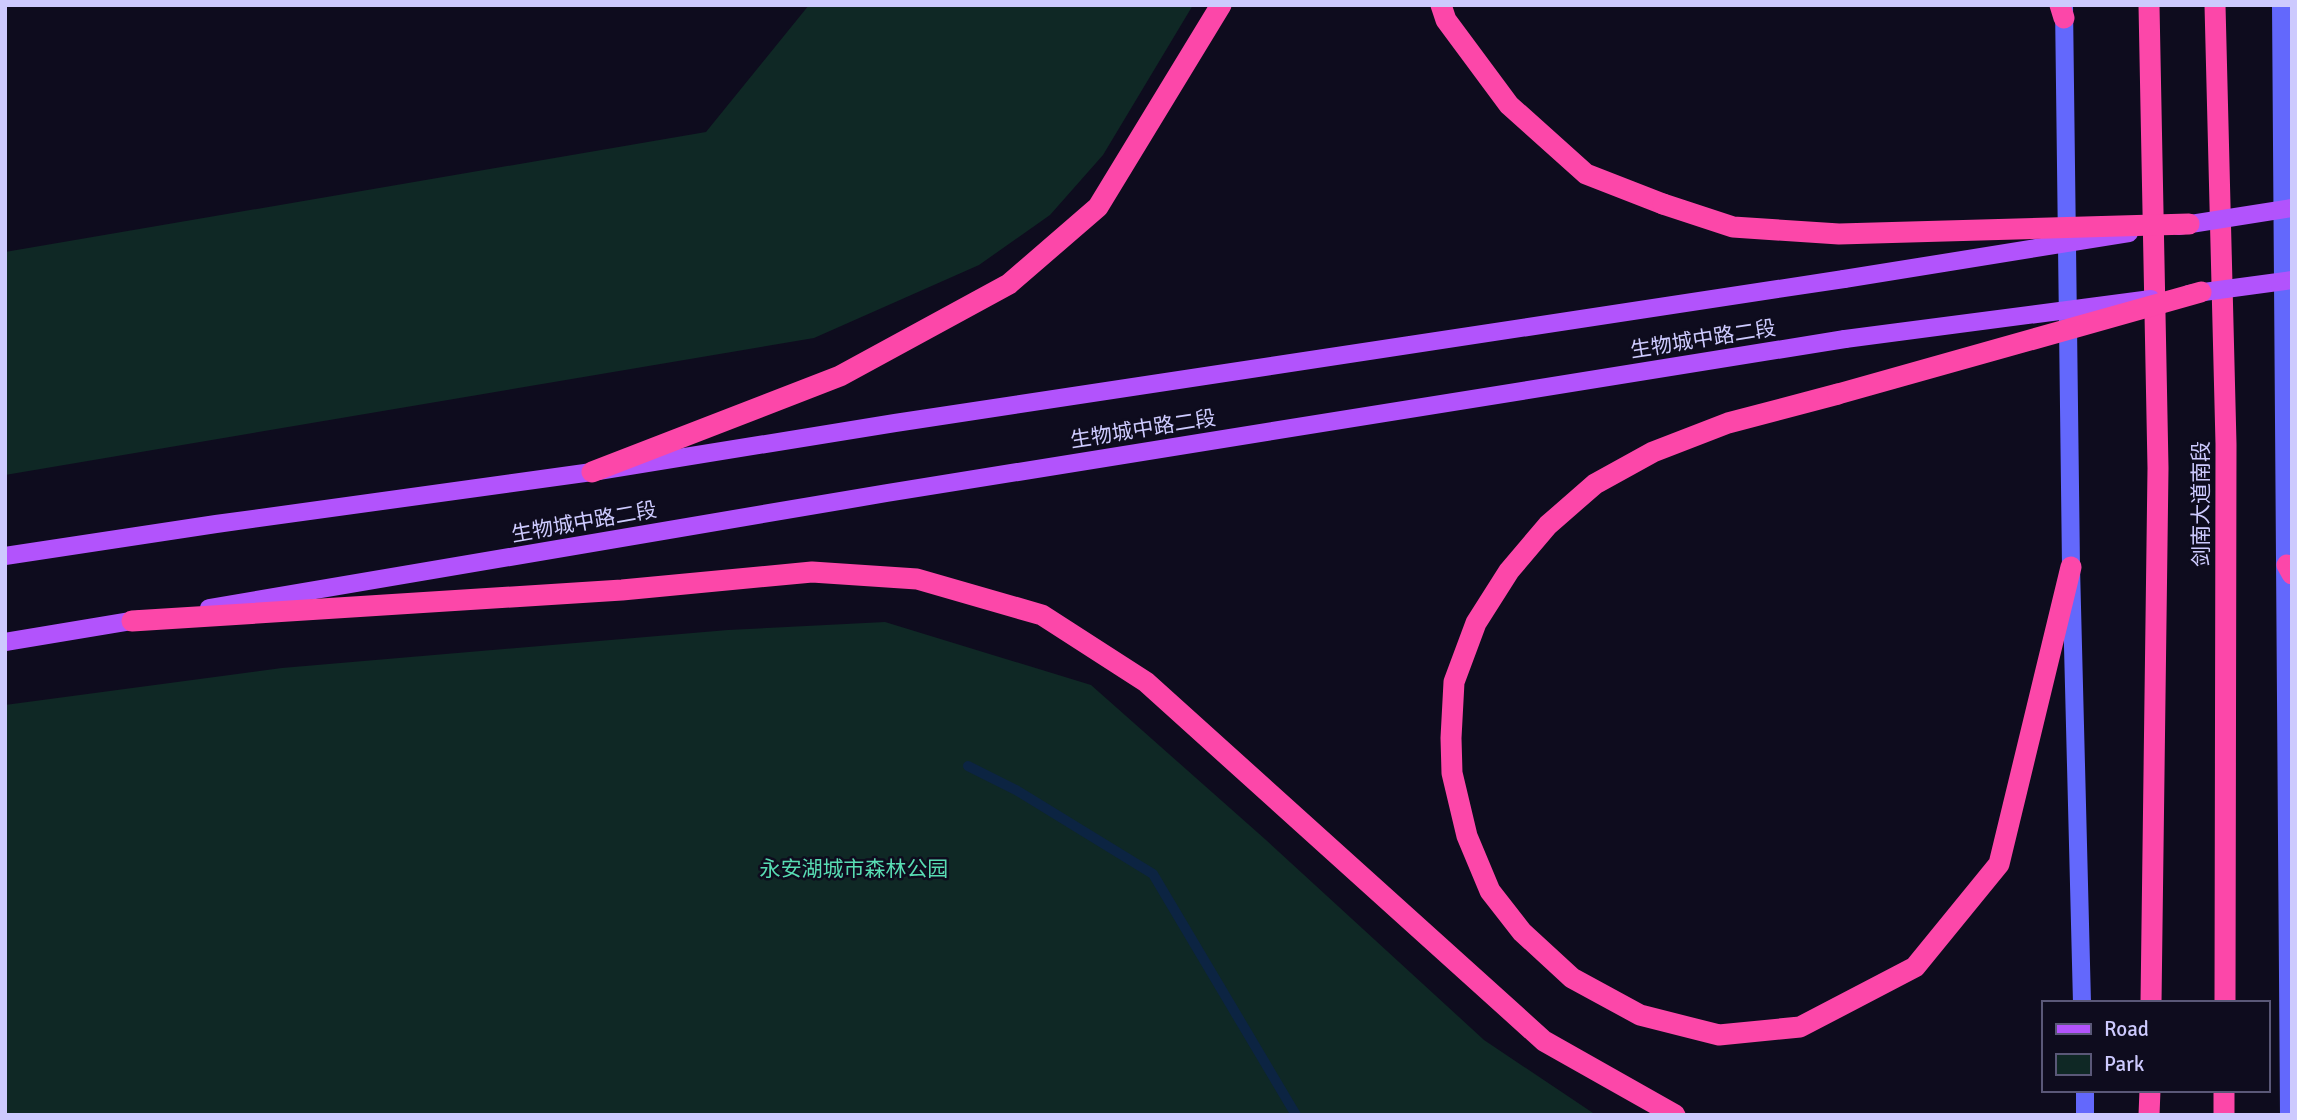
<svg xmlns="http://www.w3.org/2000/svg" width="2297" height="1120" font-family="Signika,'Noto Sans SC',sans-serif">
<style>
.green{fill:#0f2825}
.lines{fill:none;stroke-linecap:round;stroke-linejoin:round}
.stream{stroke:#0c2442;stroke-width:10}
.secondary{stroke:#6368fc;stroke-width:18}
.primary{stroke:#b253fc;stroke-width:18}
.highway{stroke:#fc47a9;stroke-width:21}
.primary-bridge{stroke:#b253fc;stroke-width:18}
.highway-bridge{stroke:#fc47a9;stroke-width:21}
.labels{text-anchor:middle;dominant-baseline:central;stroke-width:5;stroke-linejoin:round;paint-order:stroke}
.street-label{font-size:21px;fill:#cdcafe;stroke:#0e0c1e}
.park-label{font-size:21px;fill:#58dcb3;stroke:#0e0c1e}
</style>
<rect width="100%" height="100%" fill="#0e0c1e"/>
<g class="green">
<path d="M 809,5 L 1193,5 L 1103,155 L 1050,215 L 979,265 L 814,338 L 5,475 L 5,252 L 706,132 Z"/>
<path d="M 885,622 L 1091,685 L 1266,840 L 1484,1040 L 1596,1115 L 5,1115 L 5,705 L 282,668 L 728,630 Z"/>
</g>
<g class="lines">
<path class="stream" d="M 968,766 L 1016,790 L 1153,874 L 1296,1115"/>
<g class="secondary">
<path d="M 2064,5 L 2071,567 L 2082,1003"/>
<path d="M 2281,5 L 2289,1115"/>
<path d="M 2085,1090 L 2085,1115"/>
</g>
<g class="primary">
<path d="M 5,556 L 216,524 L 592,472 L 895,423 L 1844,279"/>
<path d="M 209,608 L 887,493 L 1845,339"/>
<path d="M 5,642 L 143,619"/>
</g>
<g class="highway">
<path d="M 1441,5 L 1446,20 L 1509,105 L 1586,174 L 1663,204"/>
<path d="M 2060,5 L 2064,18"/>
<path d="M 2149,5 L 2158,468 L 2151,1003"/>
<path d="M 2215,5 L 2226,444 L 2225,1003"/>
<path d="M 1838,394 L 1728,423 L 1653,452 L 1595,484 L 1548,525 L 1509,571 L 1476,623 L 1454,682 L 1451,738 L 1452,773 L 1467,836 L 1490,891 L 1522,932 L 1572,978 L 1640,1015 L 1719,1035 L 1800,1027 L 1915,967 L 1999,864 L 2071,567"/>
<path d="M 592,472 L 840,376 L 1009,284 L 1098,207 L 1221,5"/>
<path d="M 2287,565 L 2292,574"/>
<path d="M 132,621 L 622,590 L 812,572 L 917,579 L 1042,615 L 1146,682 L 1544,1041 L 1675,1115"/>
<path d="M 2149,1115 L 2150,1090"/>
<path d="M 2224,1115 L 2224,1090"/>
</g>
<g class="primary-bridge">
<path d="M 2178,226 L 2292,208"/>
<path d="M 1844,279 L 2129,233"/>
<path d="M 2189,294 L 2292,280"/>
<path d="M 1845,339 L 2151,299"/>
</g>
<g class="highway-bridge">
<path d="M 1663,204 L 1733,227 L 1839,234 L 2189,224"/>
<path d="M 1838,394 L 2201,292"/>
</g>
</g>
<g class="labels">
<g class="street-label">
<text transform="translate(1703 339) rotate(-9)">生物城中路二段</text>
<text transform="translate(1143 429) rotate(-9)">生物城中路二段</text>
<text transform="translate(2201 504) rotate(-90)">剑南大道南段</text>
<text transform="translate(584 522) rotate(-10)">生物城中路二段</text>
</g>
<g class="park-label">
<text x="854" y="869">永安湖城市森林公园</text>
</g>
</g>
<rect width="2297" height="1120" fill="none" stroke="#cdcafe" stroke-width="14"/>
<rect x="2042" y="1001" width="228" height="91" fill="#0e0c1e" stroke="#5a5878" stroke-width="2"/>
<rect x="2056" y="1024" width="35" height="10" fill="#b253fc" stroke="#5a5878" stroke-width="2"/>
<text x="2104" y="1036" font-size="21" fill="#cdcafe">Road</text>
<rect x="2056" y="1054" width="35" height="21" fill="#0f2825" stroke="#5a5878" stroke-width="2"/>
<text x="2104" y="1071" font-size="21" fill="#cdcafe">Park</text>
</svg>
